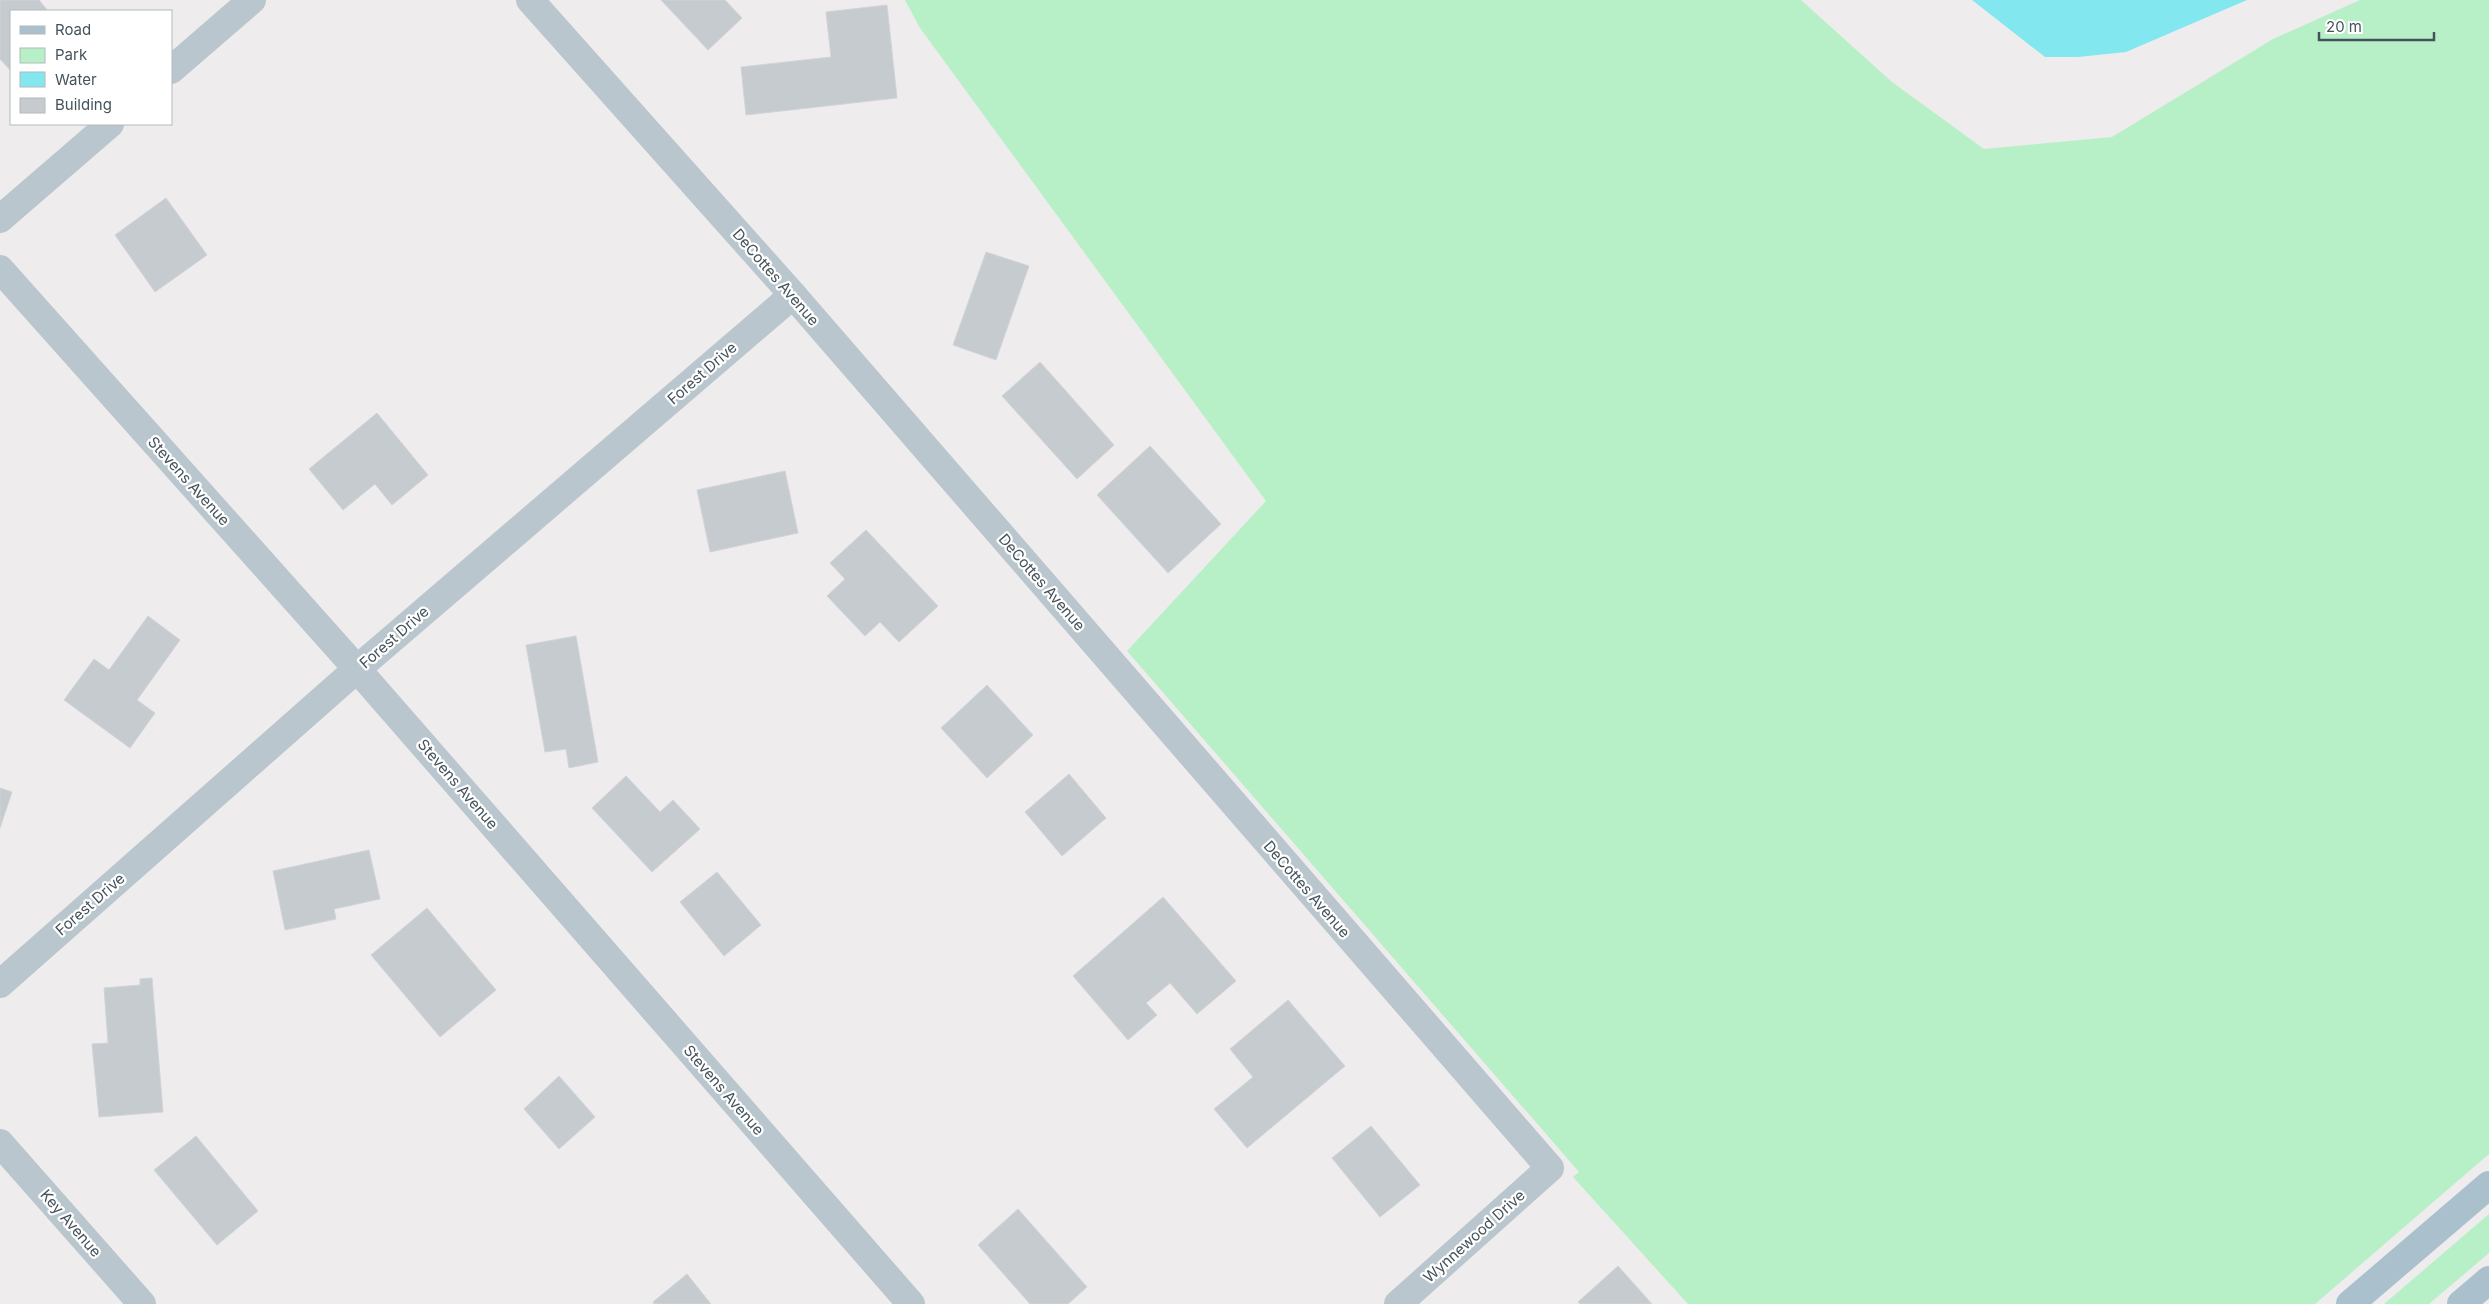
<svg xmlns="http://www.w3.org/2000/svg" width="2489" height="1304" font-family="Inter,sans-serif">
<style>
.green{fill:#b7f0c6}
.water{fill:#82e7ef}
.building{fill:#c6cbd0;stroke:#d0d4d9}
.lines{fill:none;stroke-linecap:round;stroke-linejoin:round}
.minor{stroke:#bac6cd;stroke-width:28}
.primary{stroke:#aac1cd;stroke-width:28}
.labels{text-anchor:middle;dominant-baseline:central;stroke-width:4.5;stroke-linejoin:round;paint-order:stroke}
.street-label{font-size:15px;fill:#44535b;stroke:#fff}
</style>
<rect width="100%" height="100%" fill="#efeced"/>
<g class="green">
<path d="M 905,0 L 1801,0 L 1892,82 L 1984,149 L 2112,137 L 2273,39 L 2360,0 L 2489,0 L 2489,1154 L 2315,1304 L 1688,1304 L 1573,1177 L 1579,1172 L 1127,651 L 1266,501 L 920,28 Z"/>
<path d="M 2489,1214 L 2489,1253 L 2429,1304 L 2384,1304 Z"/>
</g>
<path class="water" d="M 1972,0 L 2247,0 L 2126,52 L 2078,57 L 2045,57 Z"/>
<g class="building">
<path d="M 0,0 L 39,0 L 48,11 L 11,11 L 11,71 L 0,59 Z"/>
<path d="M 661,0 L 725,0 L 742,18 L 708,50 Z"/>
<path d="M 887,5 L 897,98 L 746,115 L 741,67 L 831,57 L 826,12 Z"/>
<path d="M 166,198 L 207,255 L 155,292 L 115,235 Z"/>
<path d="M 986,252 L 1029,266 L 996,360 L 953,345 Z"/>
<path d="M 1040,362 L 1114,445 L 1077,479 L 1002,396 Z"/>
<path d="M 377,413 L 428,475 L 392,505 L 375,484 L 343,510 L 309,469 Z"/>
<path d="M 1150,446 L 1221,524 L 1168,573 L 1097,495 Z"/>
<path d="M 785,471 L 798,533 L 710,552 L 697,490 Z"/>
<path d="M 866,530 L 938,606 L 899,642 L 880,622 L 865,636 L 827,596 L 845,579 L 830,563 Z"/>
<path d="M 148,616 L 180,640 L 137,700 L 155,713 L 130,748 L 64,700 L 94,659 L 109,670 Z"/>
<path d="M 576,636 L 598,762 L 569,768 L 566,749 L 545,752 L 526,645 Z"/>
<path d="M 987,685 L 1033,735 L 987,778 L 941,728 Z"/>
<path d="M 1069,774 L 1106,818 L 1062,856 L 1025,812 Z"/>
<path d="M 626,776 L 660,812 L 673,800 L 700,829 L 652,872 L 592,808 Z"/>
<path d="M 0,788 L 12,792 L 0,828 Z"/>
<path d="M 369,850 L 380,899 L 334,909 L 336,919 L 285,930 L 273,871 Z"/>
<path d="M 717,872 L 761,925 L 724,956 L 680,902 Z"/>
<path d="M 1163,897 L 1236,981 L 1197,1014 L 1170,983 L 1146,1003 L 1157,1015 L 1128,1040 L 1073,976 Z"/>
<path d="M 427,908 L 496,990 L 440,1037 L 371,955 Z"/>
<path d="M 152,978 L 163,1112 L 99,1117 L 92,1044 L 108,1043 L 104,988 L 140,985 L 140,979 Z"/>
<path d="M 1288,1000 L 1345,1066 L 1247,1148 L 1214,1109 L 1253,1077 L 1230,1049 Z"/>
<path d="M 559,1076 L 595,1117 L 559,1149 L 524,1109 Z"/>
<path d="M 1371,1126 L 1420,1185 L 1380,1217 L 1332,1158 Z"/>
<path d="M 196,1136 L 258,1211 L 217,1245 L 154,1170 Z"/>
<path d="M 1018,1209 L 1087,1287 L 1068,1304 L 1030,1304 L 978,1245 Z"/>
<path d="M 1618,1266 L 1652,1304 L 1580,1304 L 1578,1302 Z"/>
<path d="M 687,1274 L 711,1304 L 654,1304 L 653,1302 Z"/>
</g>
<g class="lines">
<g class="minor">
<path d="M 530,0 L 793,295 L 1550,1168 L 1398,1304"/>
<path d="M 171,70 L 252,0"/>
<path d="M 0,219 L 110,124"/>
<path d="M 0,269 L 357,669 L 911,1304"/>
<path d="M 0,984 L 357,669 L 793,295"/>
<path d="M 0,1143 L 142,1304"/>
</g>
<g class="primary">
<path d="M 2350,1304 L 2489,1185"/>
<path d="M 2461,1304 L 2489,1280"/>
</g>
</g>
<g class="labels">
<g class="street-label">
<text transform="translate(776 277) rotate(49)">DeCottes Avenue</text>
<text transform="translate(702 373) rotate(-41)">Forest Drive</text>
<text transform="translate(189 481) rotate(48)">Stevens Avenue</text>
<text transform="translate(1042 582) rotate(49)">DeCottes Avenue</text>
<text transform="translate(394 637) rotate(-41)">Forest Drive</text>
<text transform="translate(458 784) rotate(49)">Stevens Avenue</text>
<text transform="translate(1307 889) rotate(49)">DeCottes Avenue</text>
<text transform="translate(90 904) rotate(-41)">Forest Drive</text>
<text transform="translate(724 1090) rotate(49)">Stevens Avenue</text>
<text transform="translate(71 1223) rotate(49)">Key Avenue</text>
<text transform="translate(1474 1236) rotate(-42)">Wynnewood Drive</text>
</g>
</g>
<rect x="10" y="10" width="162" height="115" fill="#ffffff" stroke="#b4babd"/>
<rect x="20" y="26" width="25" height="8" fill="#aac1cd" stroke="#b4babd"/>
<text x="55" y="35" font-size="15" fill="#44535b">Road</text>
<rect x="20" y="48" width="25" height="15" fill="#b7f0c6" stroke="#b4babd"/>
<text x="55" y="60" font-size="15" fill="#44535b">Park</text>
<rect x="20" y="72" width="25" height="15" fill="#82e7ef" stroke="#b4babd"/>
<text x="55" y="85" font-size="15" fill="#44535b">Water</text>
<rect x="20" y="98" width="25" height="15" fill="#c6cbd0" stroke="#b4babd"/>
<text x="55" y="110" font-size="15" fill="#44535b">Building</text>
<path d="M2319 32v8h115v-8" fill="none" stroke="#44535b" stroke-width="2.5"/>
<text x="2326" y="32" font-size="15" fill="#44535b" stroke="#ffffff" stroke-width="4" paint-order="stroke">20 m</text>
</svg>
